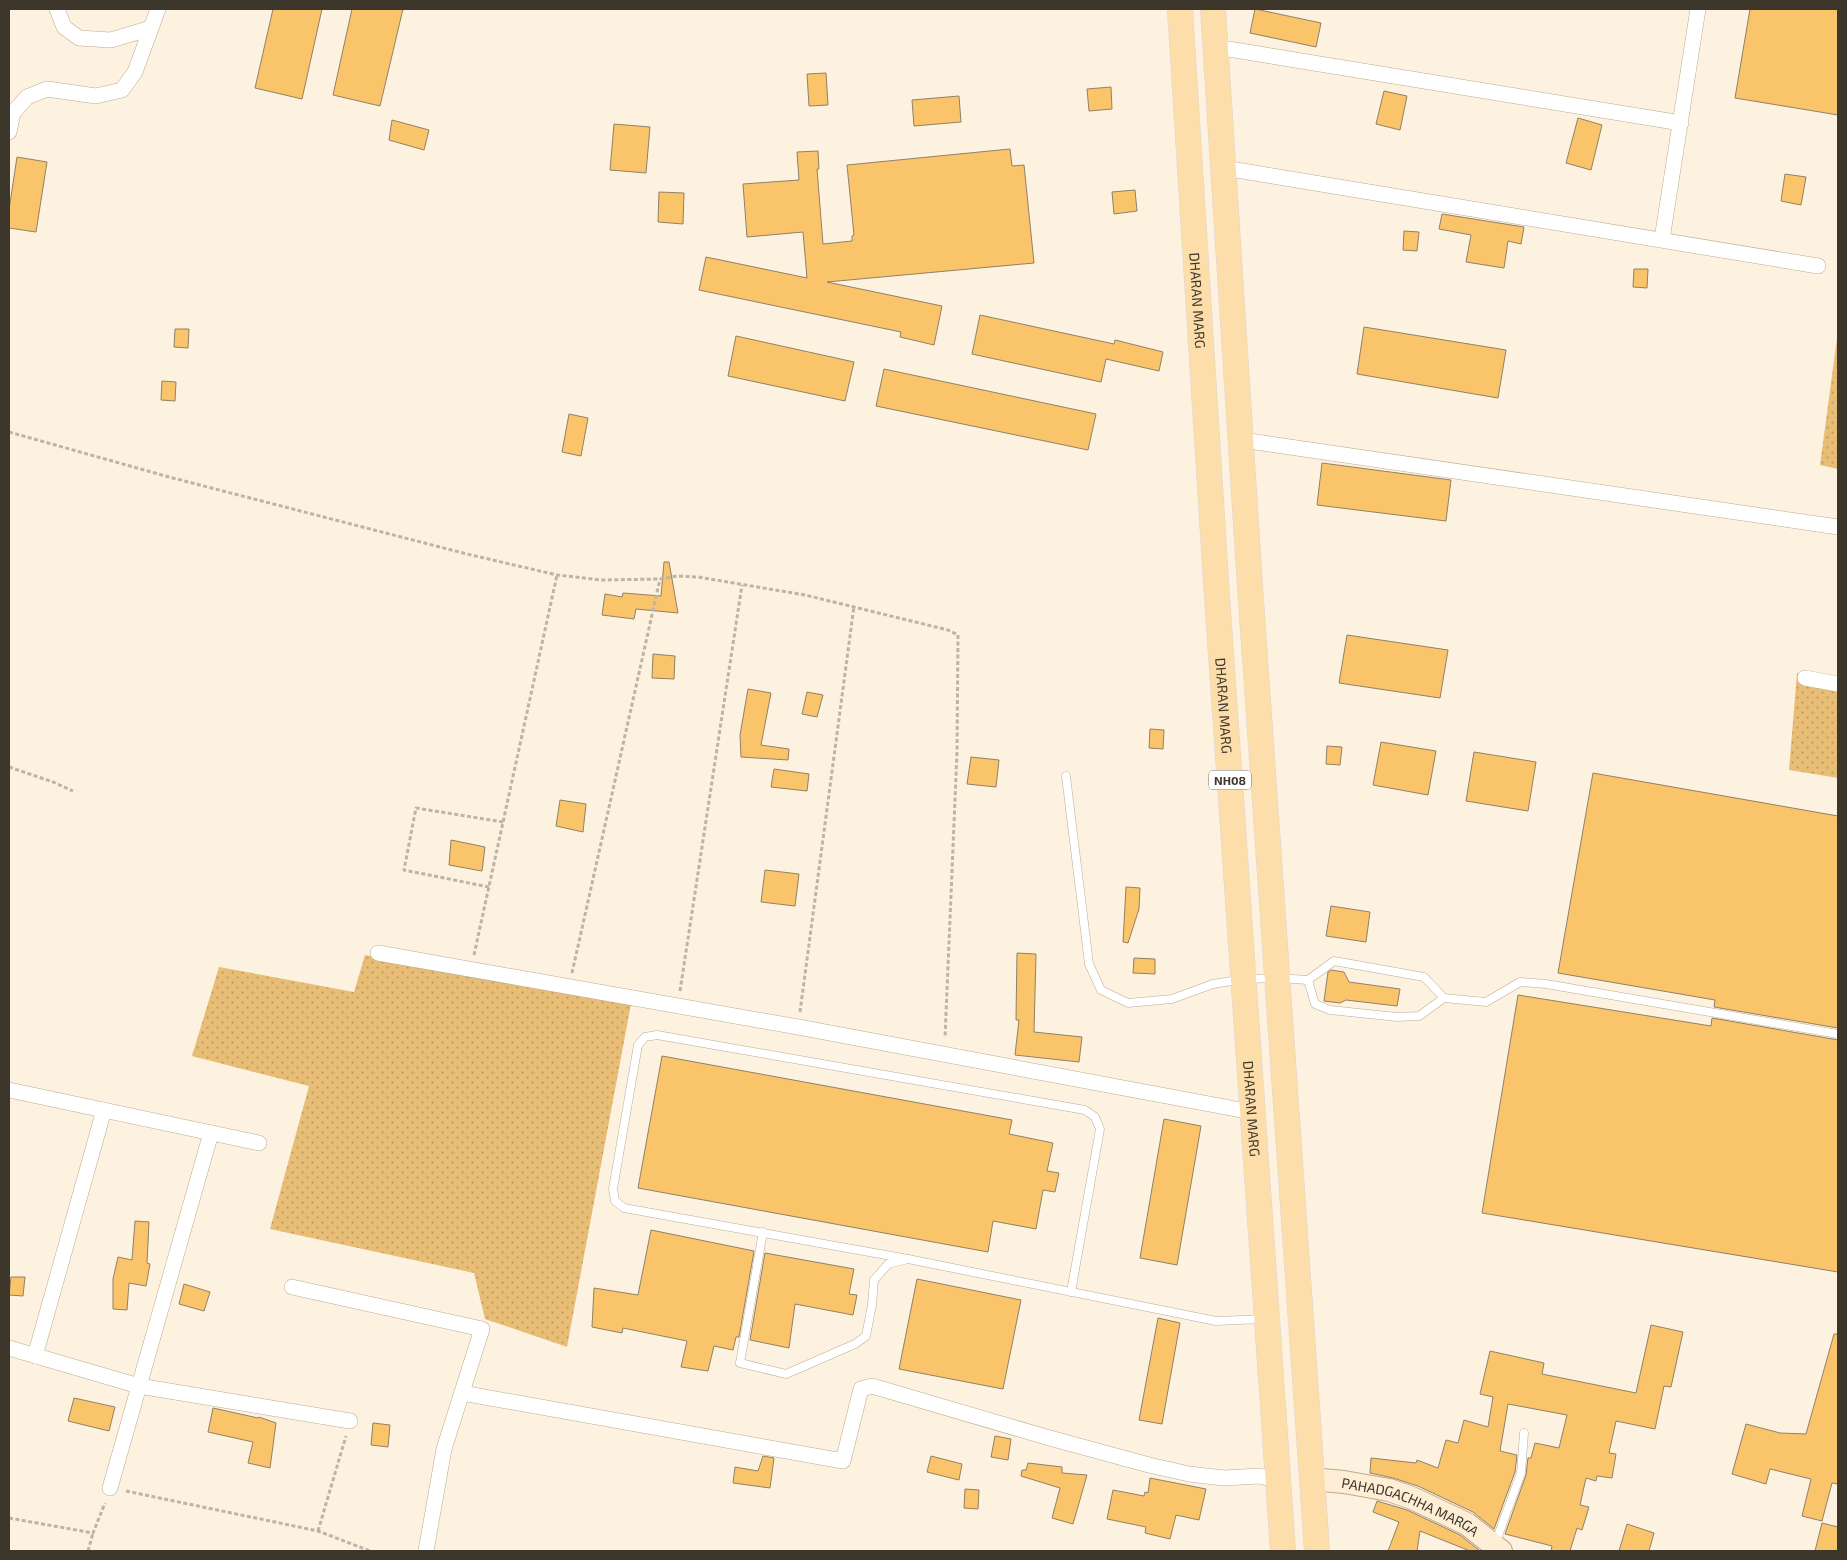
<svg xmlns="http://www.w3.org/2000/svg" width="1847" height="1560" font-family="'Exo 2',sans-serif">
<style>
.green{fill:url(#green-dots)}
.building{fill:#f9c46a;stroke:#928166}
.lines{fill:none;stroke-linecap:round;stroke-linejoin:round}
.lane-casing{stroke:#bdac90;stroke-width:9}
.street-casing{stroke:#bdac90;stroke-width:16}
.secondary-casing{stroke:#bdac90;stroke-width:24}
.primary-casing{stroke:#d8d7d4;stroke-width:26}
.path{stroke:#beb4a5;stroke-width:3;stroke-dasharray:4 2.5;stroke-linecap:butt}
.lane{stroke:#fff;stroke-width:8}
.street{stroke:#fff;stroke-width:15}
.secondary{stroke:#feeed5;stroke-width:22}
.primary{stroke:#fddeab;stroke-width:25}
.labels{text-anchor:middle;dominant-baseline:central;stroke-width:4;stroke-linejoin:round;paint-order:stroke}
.shield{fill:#fff;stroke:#77726a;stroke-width:1}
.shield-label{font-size:12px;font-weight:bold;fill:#3d362a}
.street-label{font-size:14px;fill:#3d362a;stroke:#fff}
</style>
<defs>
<pattern id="green-dots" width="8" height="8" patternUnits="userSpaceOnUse" patternTransform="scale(1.25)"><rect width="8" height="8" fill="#e8be77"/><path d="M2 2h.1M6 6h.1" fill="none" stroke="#bd9b62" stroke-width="1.8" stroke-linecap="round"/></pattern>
</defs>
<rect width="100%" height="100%" fill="#fdf1e0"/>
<g class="green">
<path d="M 1838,331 L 1838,469 L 1820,465 Z"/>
<path d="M 1797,673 L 1838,682 L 1838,778 L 1789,770 Z"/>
<path d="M 365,955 L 631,1004 L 567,1347 L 485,1319 L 474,1273 L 270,1229 L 309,1086 L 192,1056 L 219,967 L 354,992 Z"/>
</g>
<g class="building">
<path d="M 273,9 L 322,9 L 302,99 L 255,88 Z"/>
<path d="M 352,9 L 403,9 L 380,106 L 333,95 Z"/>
<path d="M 1255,9 L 1321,23 L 1316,47 L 1250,33 Z"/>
<path d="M 1750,9 L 1838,9 L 1838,115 L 1735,98 Z"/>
<path d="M 826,73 L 828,105 L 809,106 L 807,74 Z"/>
<path d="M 1111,87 L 1112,109 L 1089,111 L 1087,89 Z"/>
<path d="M 1384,91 L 1407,96 L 1400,130 L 1376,124 Z"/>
<path d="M 959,96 L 961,122 L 914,126 L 912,100 Z"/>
<path d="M 1578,118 L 1602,125 L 1591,170 L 1566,163 Z"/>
<path d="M 392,120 L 429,130 L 424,150 L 389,140 Z"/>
<path d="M 614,124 L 650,127 L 646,173 L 610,170 Z"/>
<path d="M 1010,149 L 1012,166 L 1024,165 L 1034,263 L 827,282 L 942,306 L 934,345 L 900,337 L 901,332 L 699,290 L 706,257 L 807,278 L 803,232 L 747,237 L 743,184 L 799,180 L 797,152 L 818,151 L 819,169 L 817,169 L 823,244 L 852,241 L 852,236 L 854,235 L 847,165 Z"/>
<path d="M 17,157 L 47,162 L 36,232 L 9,228 L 9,210 Z"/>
<path d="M 1785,174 L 1806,177 L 1801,205 L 1781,201 Z"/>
<path d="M 1135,190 L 1137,211 L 1114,214 L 1112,192 Z"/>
<path d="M 659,192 L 684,193 L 683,224 L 658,222 Z"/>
<path d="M 1442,214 L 1524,227 L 1521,244 L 1508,241 L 1504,268 L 1466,262 L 1471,235 L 1439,229 Z"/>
<path d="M 1404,231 L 1419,232 L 1417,251 L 1403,250 Z"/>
<path d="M 1634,269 L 1648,269 L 1647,288 L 1633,287 Z"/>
<path d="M 980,315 L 1114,344 L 1115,340 L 1163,352 L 1159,371 L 1106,359 L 1101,382 L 972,354 Z"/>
<path d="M 1364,327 L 1506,350 L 1498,398 L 1357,374 Z"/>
<path d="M 175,329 L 189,329 L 188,348 L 174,347 Z"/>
<path d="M 736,336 L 854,362 L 845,401 L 728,376 Z"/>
<path d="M 884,369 L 1096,414 L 1088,450 L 876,406 Z"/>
<path d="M 162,381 L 176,382 L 175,401 L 161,400 Z"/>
<path d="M 569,414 L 588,418 L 581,456 L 562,452 Z"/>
<path d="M 1322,463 L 1451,480 L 1446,521 L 1317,505 Z"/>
<path d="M 664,562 L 669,562 L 678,613 L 636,609 L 634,619 L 602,615 L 605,594 L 622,597 L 623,593 L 661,596 Z"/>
<path d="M 1347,635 L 1448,650 L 1440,698 L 1339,683 Z"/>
<path d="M 653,654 L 675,656 L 674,679 L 652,678 Z"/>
<path d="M 748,689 L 771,693 L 761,745 L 789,749 L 788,760 L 741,757 L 740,735 Z"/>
<path d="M 807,692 L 823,695 L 817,717 L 802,714 Z"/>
<path d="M 1150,729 L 1164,730 L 1163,749 L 1149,748 Z"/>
<path d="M 1381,742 L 1436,751 L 1428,795 L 1373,785 Z"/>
<path d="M 1327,746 L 1342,747 L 1340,765 L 1326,764 Z"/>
<path d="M 1474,752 L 1536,762 L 1528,811 L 1466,801 Z"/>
<path d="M 971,757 L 999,760 L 996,787 L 967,784 Z"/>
<path d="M 774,769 L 809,774 L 807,791 L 771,787 Z"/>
<path d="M 1593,773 L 1838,816 L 1838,1028 L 1714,1007 L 1715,1000 L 1558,973 Z"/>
<path d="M 560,800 L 586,804 L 583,832 L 556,826 Z"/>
<path d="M 451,840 L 485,847 L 482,871 L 449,865 Z"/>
<path d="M 765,870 L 799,874 L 795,906 L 761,902 Z"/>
<path d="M 1126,887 L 1140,888 L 1139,909 L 1128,943 L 1123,942 Z"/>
<path d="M 1331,906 L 1370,912 L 1366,942 L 1326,936 Z"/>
<path d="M 1017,953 L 1036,954 L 1034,1032 L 1082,1037 L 1079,1062 L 1015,1055 L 1019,1020 L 1016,1020 Z"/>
<path d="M 1134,958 L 1155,959 L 1155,974 L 1133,973 Z"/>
<path d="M 1331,970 L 1344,972 L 1349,982 L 1400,989 L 1397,1006 L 1346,1000 L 1340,1003 L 1324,1001 L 1328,972 Z"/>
<path d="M 1518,995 L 1711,1026 L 1712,1018 L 1838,1040 L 1838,1272 L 1482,1213 Z"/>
<path d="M 662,1056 L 1012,1120 L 1009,1134 L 1053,1143 L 1047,1171 L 1059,1173 L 1055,1192 L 1043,1190 L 1036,1229 L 993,1221 L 988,1252 L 638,1188 Z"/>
<path d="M 1164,1119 L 1201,1126 L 1177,1265 L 1140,1258 Z"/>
<path d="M 135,1221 L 149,1222 L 147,1263 L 150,1264 L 146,1286 L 129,1283 L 127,1310 L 113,1309 L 113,1279 L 118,1257 L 132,1260 Z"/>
<path d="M 651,1230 L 754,1251 L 739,1337 L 736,1337 L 733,1350 L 714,1346 L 708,1371 L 681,1367 L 687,1341 L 623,1328 L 622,1333 L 592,1327 L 594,1288 L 638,1295 Z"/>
<path d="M 765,1253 L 854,1269 L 849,1294 L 857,1295 L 853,1315 L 795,1304 L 789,1348 L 750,1340 Z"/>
<path d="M 11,1277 L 25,1277 L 23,1296 L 9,1295 Z"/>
<path d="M 917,1279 L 1021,1300 L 1003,1389 L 899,1369 Z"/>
<path d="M 184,1284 L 210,1292 L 204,1311 L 179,1304 Z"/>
<path d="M 1158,1318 L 1180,1323 L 1162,1424 L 1139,1420 Z"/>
<path d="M 1651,1325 L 1683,1332 L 1671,1387 L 1664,1386 L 1655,1429 L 1616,1421 L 1609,1453 L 1616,1454 L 1612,1478 L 1597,1476 L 1596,1481 L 1586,1478 L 1580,1505 L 1589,1507 L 1582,1530 L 1577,1528 L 1570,1551 L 1551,1551 L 1552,1546 L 1505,1534 L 1526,1475 L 1528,1458 L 1531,1458 L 1535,1443 L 1559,1448 L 1567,1415 L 1508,1404 L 1500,1451 L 1517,1455 L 1515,1472 L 1494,1529 L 1473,1512 L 1418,1486 L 1393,1478 L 1370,1473 L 1371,1458 L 1416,1463 L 1417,1460 L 1438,1468 L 1446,1440 L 1458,1443 L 1464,1420 L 1488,1427 L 1493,1397 L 1480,1394 L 1490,1351 L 1544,1363 L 1542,1374 L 1636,1393 Z"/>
<path d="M 1834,1334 L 1838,1334 L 1838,1484 L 1832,1483 L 1822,1521 L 1802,1516 L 1811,1479 L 1770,1469 L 1766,1484 L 1732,1474 L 1746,1424 L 1780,1433 L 1806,1434 Z"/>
<path d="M 74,1398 L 115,1407 L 109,1431 L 68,1421 Z"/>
<path d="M 213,1408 L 258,1418 L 259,1417 L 276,1423 L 270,1468 L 248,1463 L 253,1442 L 208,1432 Z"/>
<path d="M 373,1423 L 390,1425 L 388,1447 L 371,1445 Z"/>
<path d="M 995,1436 L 1011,1439 L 1008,1460 L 991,1457 Z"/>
<path d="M 763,1456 L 774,1458 L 770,1488 L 733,1483 L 735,1467 L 758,1471 Z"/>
<path d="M 931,1456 L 962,1464 L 959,1480 L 927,1472 Z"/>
<path d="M 1028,1463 L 1062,1467 L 1062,1473 L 1087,1475 L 1073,1524 L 1052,1518 L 1060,1488 L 1021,1476 L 1022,1470 L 1026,1470 Z"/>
<path d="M 1150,1478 L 1206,1489 L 1199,1520 L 1176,1515 L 1170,1539 L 1145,1533 L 1146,1527 L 1107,1519 L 1113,1490 L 1144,1496 L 1145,1492 L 1148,1493 Z"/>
<path d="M 965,1489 L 979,1490 L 978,1509 L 964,1508 Z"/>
<path d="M 1377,1501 L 1407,1510 L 1460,1535 L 1480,1551 L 1470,1551 L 1420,1531 L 1417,1551 L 1388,1551 L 1399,1522 L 1373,1512 Z"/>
<path d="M 1822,1523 L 1838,1527 L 1838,1551 L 1815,1551 Z"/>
<path d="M 1627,1524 L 1654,1533 L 1649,1551 L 1619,1551 Z"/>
</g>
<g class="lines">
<defs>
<g id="lane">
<path d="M 1066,776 L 1089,964 L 1101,990 L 1128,1003 L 1172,999 L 1213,984 L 1244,979 L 1277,978 L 1308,980 L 1334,961 L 1424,977 L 1444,998"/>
<path d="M 1308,980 L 1315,1004 L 1330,1010 L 1397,1017 L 1419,1016 L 1444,998 L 1486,1002 L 1520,982 L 1546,984 L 1838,1034"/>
<path d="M 763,1232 L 740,1363 L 786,1374 L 855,1344 L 866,1336 L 872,1305 L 874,1280 L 888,1264 L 908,1259 L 1216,1321 L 1264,1319"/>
<path d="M 908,1259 L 624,1208 L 615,1201 L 613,1189 L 638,1045 L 645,1037 L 657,1035 L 1085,1110 L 1095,1117 L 1100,1129 L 1071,1292"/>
<path d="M 1495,1544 L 1521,1473 L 1524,1433"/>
</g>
<g id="street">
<path d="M 57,9 L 64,27 L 79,38 L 111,40 L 151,28"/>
<path d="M 1216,47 L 1681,123"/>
<path d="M 9,132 L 13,113 L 27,97 L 47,89 L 96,96 L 122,90 L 135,72 L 158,9"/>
<path d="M 1224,168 L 1818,266"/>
<path d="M 1662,239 L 1698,9"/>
<path d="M 1242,440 L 1838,527"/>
<path d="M 1805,678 L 1838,684"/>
<path d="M 378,953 L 798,1027 L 1252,1112"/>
<path d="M 9,1090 L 259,1143"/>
<path d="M 292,1287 L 482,1329 L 444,1449 L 426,1551"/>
<path d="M 9,1348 L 139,1386 L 350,1421"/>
<path d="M 35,1356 L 104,1110"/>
<path d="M 462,1393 L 843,1461 L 861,1389 L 872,1386 L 1046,1437 L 1149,1465 L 1189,1474 L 1224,1478 L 1259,1476 L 1278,1480"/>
<path d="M 110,1488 L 211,1133"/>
</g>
<g id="secondary">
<path id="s1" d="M 1312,1484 L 1322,1480 L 1344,1482 L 1389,1490 L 1412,1498 L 1467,1524 L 1501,1551"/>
</g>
<g id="primary">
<path id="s2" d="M 1180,9 L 1216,582 L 1283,1551"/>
<path d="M 1213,9 L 1250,586 L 1317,1551"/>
</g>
</defs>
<use href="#lane" class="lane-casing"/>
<use href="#street" class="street-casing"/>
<use href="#secondary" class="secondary-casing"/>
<use href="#primary" class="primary-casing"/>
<g class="path">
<path d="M 9,432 L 169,477 L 467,554 L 557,575 L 602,580 L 660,579 L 677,576 L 698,577 L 805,595 L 948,630 L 958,635 L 957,752 L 945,1038"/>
<path d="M 9,767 L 53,782 L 73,791"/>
<path d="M 489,887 L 404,870 L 416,808 L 503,822"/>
<path d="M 474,955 L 557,575"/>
<path d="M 572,973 L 660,579"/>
<path d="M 680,991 L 742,585"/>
<path d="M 800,1012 L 854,606"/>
<path d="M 126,1491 L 318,1531 L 370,1551"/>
<path d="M 9,1518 L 93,1533 L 105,1503"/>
<path d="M 318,1531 L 346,1436"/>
<path d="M 88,1551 L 93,1533"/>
</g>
<use href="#lane" class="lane"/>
<use href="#street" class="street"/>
<use href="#secondary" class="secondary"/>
<use href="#primary" class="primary"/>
</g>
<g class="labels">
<rect class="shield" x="1209" y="770.5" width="42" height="19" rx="4"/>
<g class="shield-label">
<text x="1230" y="780">NH08</text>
</g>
<g class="street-label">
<text stroke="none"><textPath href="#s2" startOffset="292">DHARAN MARG</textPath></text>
<text stroke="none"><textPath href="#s2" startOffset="698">DHARAN MARG</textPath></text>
<text stroke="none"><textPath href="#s2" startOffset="1102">DHARAN MARG</textPath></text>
<text stroke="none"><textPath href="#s1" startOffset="104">PAHADGACHHA MARGA</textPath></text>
</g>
</g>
<rect width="1847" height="1560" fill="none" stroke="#3d362a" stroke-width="20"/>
</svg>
